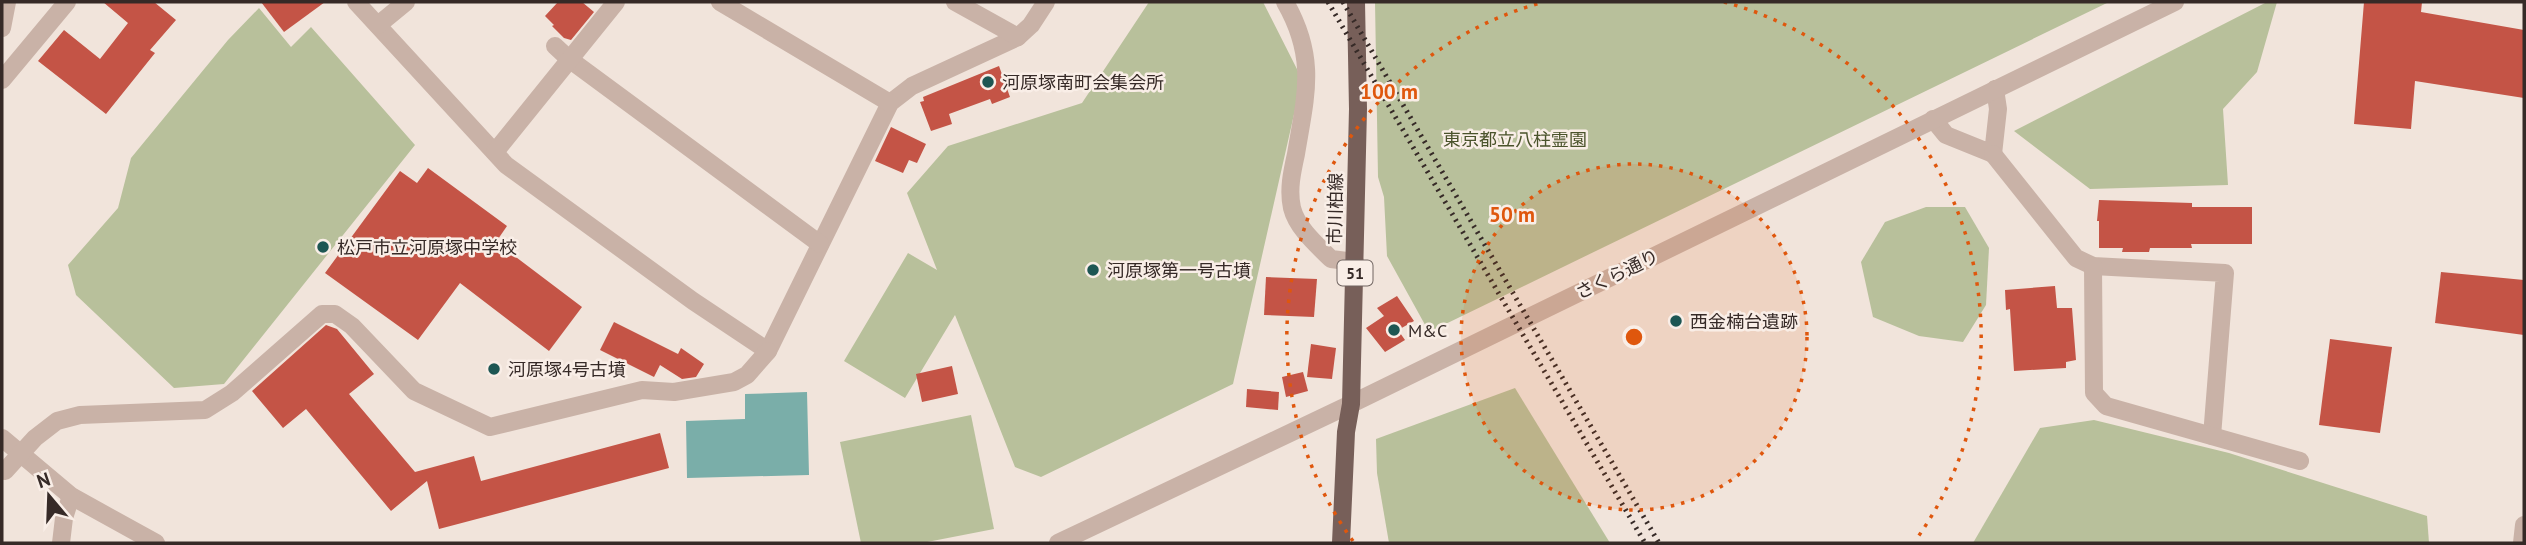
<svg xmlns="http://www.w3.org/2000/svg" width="2526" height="545" font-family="'PT Sans','Noto Sans JP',sans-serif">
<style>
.green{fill:#b8c09b}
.water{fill:#7aaea9}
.building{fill:#c45446}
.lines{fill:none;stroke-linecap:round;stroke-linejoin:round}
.minor{stroke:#c9b2a7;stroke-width:18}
.major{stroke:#775f59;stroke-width:18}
.rail{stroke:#362a27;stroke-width:5;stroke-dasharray:2 5;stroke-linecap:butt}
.ring{fill:none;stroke:#df570d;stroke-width:3.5;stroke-dasharray:3.5 7}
.poi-dot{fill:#1d5653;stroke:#f9eee7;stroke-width:2.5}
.labels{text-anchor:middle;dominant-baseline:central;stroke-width:5;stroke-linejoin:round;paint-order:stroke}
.shield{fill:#f9eee7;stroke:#706561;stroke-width:2}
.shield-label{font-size:16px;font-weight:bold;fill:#362a27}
.poi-label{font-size:18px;fill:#362a27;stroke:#f9eee7;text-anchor:start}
.park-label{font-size:18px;fill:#4a532b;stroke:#f9eee7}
.street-label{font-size:18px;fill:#362a27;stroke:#f9eee7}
.centre{fill:#df570d;stroke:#f9eee7;stroke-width:3.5}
.ring-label{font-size:21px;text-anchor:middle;font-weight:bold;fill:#df570d;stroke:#f9eee7;stroke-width:5;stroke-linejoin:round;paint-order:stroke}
</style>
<rect width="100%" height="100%" fill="#f1e4db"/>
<g class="green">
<path d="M 1149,2 L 1263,2 L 1302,79 L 1233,384 L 1041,477 L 1015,467 L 955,315 L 905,398 L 844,361 L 908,253 L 937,270 L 907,193 L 948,146 L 1082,103 Z"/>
<path d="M 1375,2 L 2109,2 L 1429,332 L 1387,256 L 1384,197 L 1378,177 Z"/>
<path d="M 2267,2 L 2277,2 L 2257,72 L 2223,109 L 2228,185 L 2090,189 L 2014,131 Z"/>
<path d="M 259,8 L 291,47 L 311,27 L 415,145 L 224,384 L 174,388 L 76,295 L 68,265 L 118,208 L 131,158 L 228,40 Z"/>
<path d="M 1926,207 L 1965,207 L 1989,248 L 1986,305 L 1963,342 L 1919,336 L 1873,317 L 1861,262 L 1885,222 Z"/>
<path d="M 1515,388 L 1610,543 L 1389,543 L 1377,473 L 1376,439 Z"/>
<path d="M 971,415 L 994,529 L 922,543 L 861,543 L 840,442 Z"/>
<path d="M 2094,420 L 2229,453 L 2427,516 L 2429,543 L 1973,543 L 2040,428 Z"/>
</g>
<path class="water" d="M 807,392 L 809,475 L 687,478 L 686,421 L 745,419 L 745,394 Z"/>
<g class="building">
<path d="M 103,2 L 154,2 L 176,20 L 150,50 L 155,53 L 106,114 L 38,61 L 64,30 L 100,59 L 128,23 Z"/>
<path d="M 261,2 L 325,2 L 284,32 Z"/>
<path d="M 558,2 L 582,2 L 594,12 L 571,40 L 564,38 L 552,26 L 554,25 L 545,16 Z"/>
<path d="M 2364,2 L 2422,2 L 2421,12 L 2524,30 L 2524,98 L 2415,81 L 2411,129 L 2354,124 Z"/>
<path d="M 999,66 L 1010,97 L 992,104 L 990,99 L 949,114 L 952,124 L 931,131 L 920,102 L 924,101 L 923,97 Z"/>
<path d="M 891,127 L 926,144 L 917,163 L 909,160 L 903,173 L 875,161 Z"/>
<path d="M 428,168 L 507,226 L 496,242 L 582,307 L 549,351 L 460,283 L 418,340 L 325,273 L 400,171 L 417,183 Z"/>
<path d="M 2099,200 L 2192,203 L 2192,207 L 2252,207 L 2252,244 L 2191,244 L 2192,248 L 2150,248 L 2149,252 L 2122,252 L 2123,248 L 2099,248 L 2099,221 L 2097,221 Z"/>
<path d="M 2441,272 L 2524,280 L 2524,335 L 2435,323 Z"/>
<path d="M 1266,277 L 1317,279 L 1314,317 L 1264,315 Z"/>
<path d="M 2055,286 L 2057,308 L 2072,308 L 2076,360 L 2066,362 L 2066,368 L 2014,371 L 2010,309 L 2006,310 L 2005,290 Z"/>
<path d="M 1397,296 L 1414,321 L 1398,330 L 1405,340 L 1385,352 L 1366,328 L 1384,316 L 1377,308 Z"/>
<path d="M 614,322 L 678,354 L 681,348 L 704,364 L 696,377 L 682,379 L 660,365 L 654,377 L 600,350 Z"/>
<path d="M 326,325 L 337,329 L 374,374 L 349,394 L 415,472 L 474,456 L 481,481 L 660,433 L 669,468 L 439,529 L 427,481 L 391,511 L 306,409 L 283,428 L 252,391 Z"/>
<path d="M 2330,339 L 2392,347 L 2380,433 L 2319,425 Z"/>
<path d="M 1311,344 L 1336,348 L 1332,379 L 1307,377 Z"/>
<path d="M 952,366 L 958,394 L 922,402 L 916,374 Z"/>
<path d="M 1303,372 L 1308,391 L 1286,397 L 1282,377 Z"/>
<path d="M 1247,389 L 1279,392 L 1278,410 L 1246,407 Z"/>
</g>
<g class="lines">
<g class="minor">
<path d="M 356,2 L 506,165 L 693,301 L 768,351 L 890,103 L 912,86 L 1018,37 L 1031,25 L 1046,2"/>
<path d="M 720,2 L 890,103"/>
<path d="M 955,2 L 1018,37"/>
<path d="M 1285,2 C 1317,58 1306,94 1296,154 C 1292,172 1288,190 1292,208 C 1297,228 1317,245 1331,259 L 1355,262"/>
<path d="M 378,25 L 406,2"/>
<path d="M 2,28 L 7,2"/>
<path d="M 555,46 L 569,59 L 820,244"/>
<path d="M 2,80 L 67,2"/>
<path d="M 1933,119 L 1946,135 L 1993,154 L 1998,109 L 1995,89"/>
<path d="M 495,152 L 616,2"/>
<path d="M 1993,154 L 2076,258 L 2093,266 L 2225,273 L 2212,436"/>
<path d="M 2093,266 L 2094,393 L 2106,406 L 2300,461"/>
<path d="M 2,438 L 71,496 L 156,543"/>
<path d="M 5,471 L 35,438 L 57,421 L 80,415 L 205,410 L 232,393 L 322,314 L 335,314 L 352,326 L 414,391 L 490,427 L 642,390 L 674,392 L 734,382 L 747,375 L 768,351"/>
<path d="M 61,543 L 64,518 L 71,496"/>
<path d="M 1058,543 L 1351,404 L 2175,2"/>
<path d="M 2522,543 L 2524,525"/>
</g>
<path class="major" d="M 1341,543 L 1346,432 L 1351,404 L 1358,109 L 1356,2"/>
<g class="rail">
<path d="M 1328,2 L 1645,543"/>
<path d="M 1343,2 L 1659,543"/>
</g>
</g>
<circle cx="1634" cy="337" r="173" fill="#df570d" fill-opacity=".12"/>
<g class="ring">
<circle cx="1634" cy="337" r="173"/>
<path d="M1353 541A347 347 0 0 1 1544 2M1724 2A347 347 0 0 1 1915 541"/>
</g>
<g class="poi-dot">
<circle cx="988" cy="82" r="7"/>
<circle cx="323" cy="247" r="7"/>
<circle cx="1093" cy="270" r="7"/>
<circle cx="1676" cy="321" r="7"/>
<circle cx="1394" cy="330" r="7"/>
<circle cx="494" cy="369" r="7"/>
</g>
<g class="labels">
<rect class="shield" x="1337.5" y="260.5" width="35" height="25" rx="5"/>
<g class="shield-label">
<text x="1355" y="273">51</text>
</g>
<g class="poi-label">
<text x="1002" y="82">河原塚南町会集会所</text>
<text x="337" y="247">松戸市立河原塚中学校</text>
<text x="1107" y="270">河原塚第一号古墳</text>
<text x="1690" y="321">西金楠台遺跡</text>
<text x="1408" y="330">M&amp;C</text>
<text x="508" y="369">河原塚4号古墳</text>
</g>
<g class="park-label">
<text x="1515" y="139">東京都立八柱霊園</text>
</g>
<g class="street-label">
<text transform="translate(1335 209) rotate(-89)">市川柏線</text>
<text transform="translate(1617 274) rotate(-26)">さくら通り</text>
</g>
</g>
<circle cx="1634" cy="337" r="10" class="centre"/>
<g class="ring-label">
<text x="1389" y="99">100 m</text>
<text x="1512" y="222">50 m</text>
</g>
<rect width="2526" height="545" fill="none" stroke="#362a27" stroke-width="7"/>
<g transform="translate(49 496) rotate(341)" stroke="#f9eee7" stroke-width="5" paint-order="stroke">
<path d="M0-5L12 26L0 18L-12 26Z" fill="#362a27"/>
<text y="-10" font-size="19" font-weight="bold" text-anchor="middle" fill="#362a27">N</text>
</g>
</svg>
